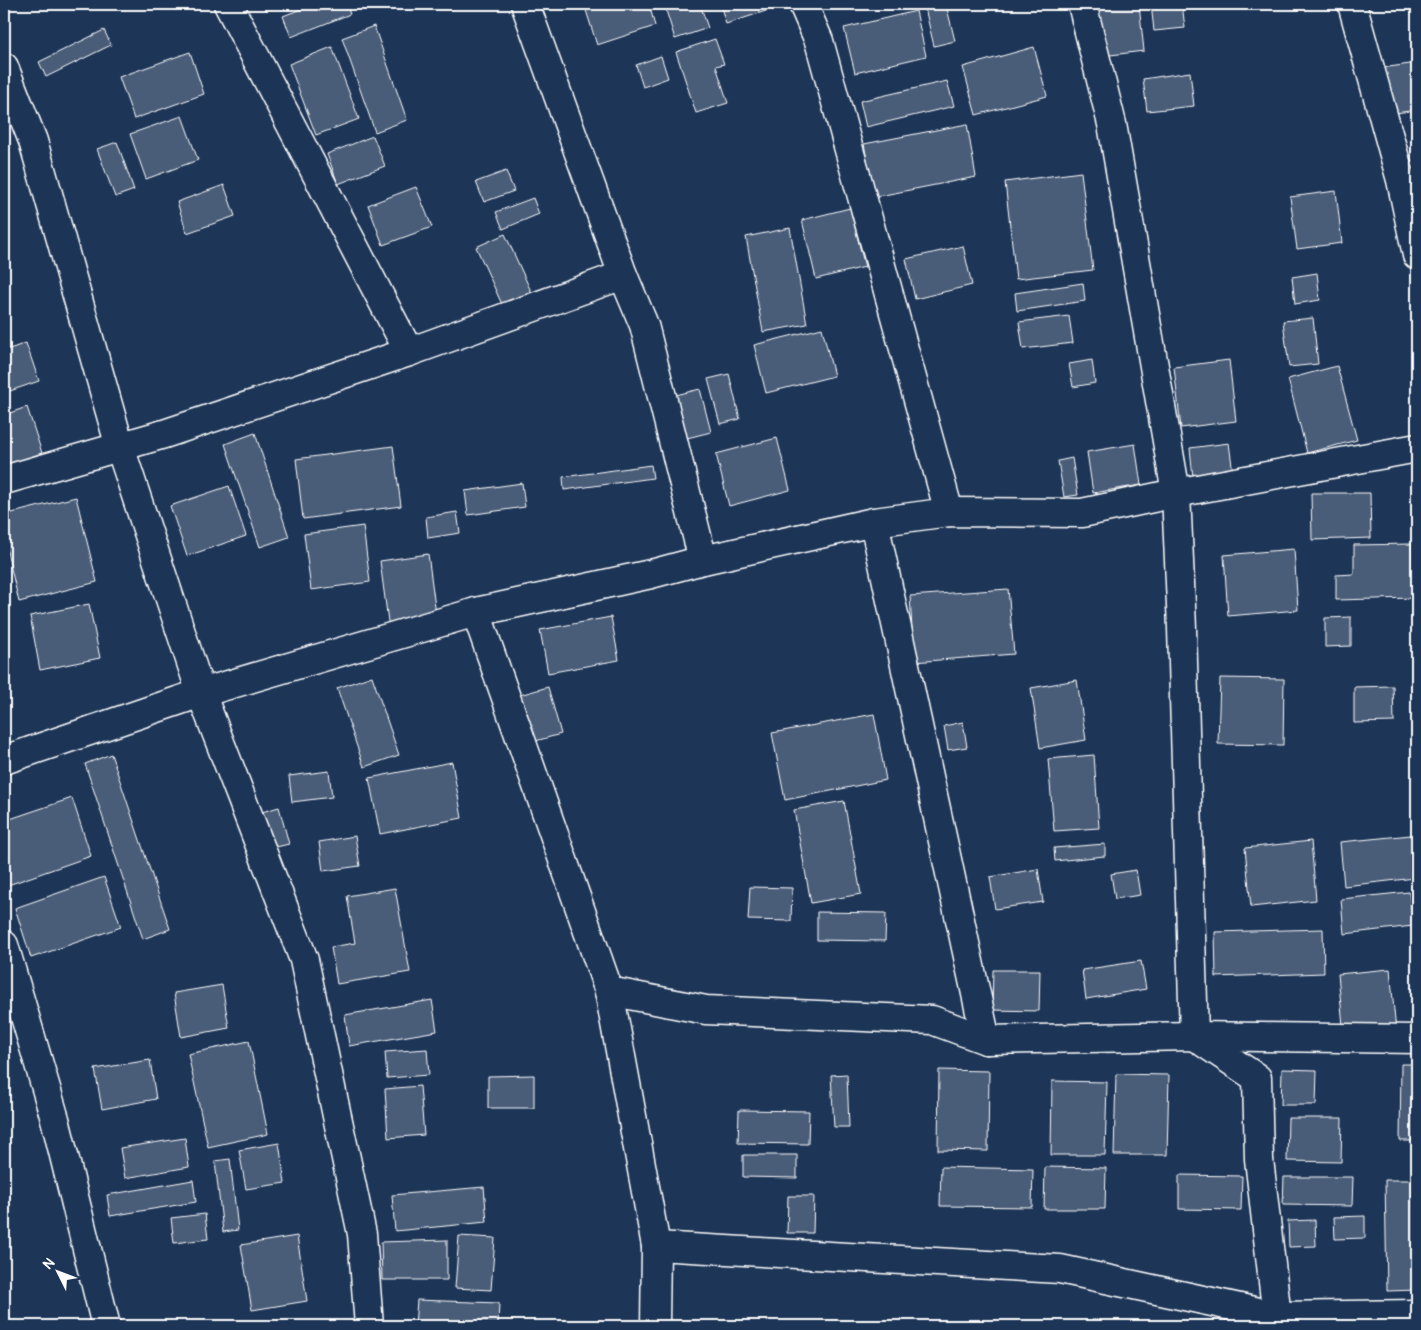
<svg xmlns="http://www.w3.org/2000/svg" width="1421" height="1330" font-family="Pangolin,sans-serif">
<style>
.building{fill:#4a5d79;stroke:#fff}
.lines{fill:none;stroke-linecap:round;stroke-linejoin:round}
.minor-casing{stroke:#fff;stroke-width:31}
.minor{stroke:#1d3557;stroke-width:28}
</style>
<rect width="100%" height="100%" fill="#1d3557"/>
<filter id="ink" filterUnits="userSpaceOnUse"><feTurbulence type="fractalNoise" baseFrequency=".02" numOctaves="2"/><feDisplacementMap in="SourceGraphic" scale="10" xChannelSelector="R" yChannelSelector="G"/><feConvolveMatrix kernelMatrix="1 2 1 2 8 2 1 2 1" color-interpolation-filters="sRGB"/></filter>
<g filter="url(#ink)">
<g class="building">
<path d="M 314,4 L 346,4 L 350,14 L 291,37 L 283,16 Z"/>
<path d="M 584,4 L 649,4 L 655,26 L 597,45 Z"/>
<path d="M 664,4 L 700,4 L 708,28 L 675,39 Z"/>
<path d="M 720,4 L 771,4 L 772,9 L 726,24 Z"/>
<path d="M 924,4 L 946,4 L 955,41 L 934,46 Z"/>
<path d="M 1122,4 L 1139,4 L 1144,51 L 1102,56 L 1096,7 Z"/>
<path d="M 1151,4 L 1182,4 L 1185,28 L 1154,31 Z"/>
<path d="M 916,11 L 926,56 L 855,73 L 844,28 Z"/>
<path d="M 374,26 L 407,120 L 375,132 L 342,38 Z"/>
<path d="M 104,30 L 111,45 L 46,77 L 39,62 Z"/>
<path d="M 715,39 L 724,64 L 716,66 L 728,103 L 696,113 L 676,52 Z"/>
<path d="M 332,47 L 359,119 L 316,135 L 289,64 Z"/>
<path d="M 1034,47 L 1047,96 L 976,115 L 963,67 Z"/>
<path d="M 190,52 L 204,94 L 134,119 L 119,77 Z"/>
<path d="M 661,56 L 668,78 L 643,87 L 636,65 Z"/>
<path d="M 1417,63 L 1417,110 L 1388,114 L 1382,68 Z"/>
<path d="M 1190,72 L 1194,106 L 1147,111 L 1143,79 Z"/>
<path d="M 947,81 L 954,106 L 866,127 L 860,101 Z"/>
<path d="M 182,116 L 198,160 L 146,179 L 130,134 Z"/>
<path d="M 967,124 L 976,177 L 874,197 L 864,144 Z"/>
<path d="M 373,136 L 385,166 L 338,184 L 327,154 Z"/>
<path d="M 117,142 L 134,190 L 115,197 L 97,149 Z"/>
<path d="M 506,171 L 514,191 L 484,202 L 476,182 Z"/>
<path d="M 1081,172 L 1093,270 L 1016,279 L 1005,182 Z"/>
<path d="M 224,185 L 235,216 L 187,233 L 177,202 Z"/>
<path d="M 416,187 L 432,227 L 383,245 L 368,205 Z"/>
<path d="M 1336,191 L 1342,243 L 1297,249 L 1290,197 Z"/>
<path d="M 533,198 L 539,214 L 503,229 L 496,212 Z"/>
<path d="M 850,208 L 865,267 L 816,279 L 802,220 Z"/>
<path d="M 790,228 L 807,324 L 763,332 L 746,237 Z"/>
<path d="M 505,234 L 534,298 L 505,311 L 476,247 Z"/>
<path d="M 963,246 L 972,285 L 915,299 L 906,259 Z"/>
<path d="M 1317,273 L 1320,300 L 1295,304 L 1292,277 Z"/>
<path d="M 1083,283 L 1085,301 L 1017,311 L 1015,293 Z"/>
<path d="M 1069,316 L 1073,343 L 1023,349 L 1019,322 Z"/>
<path d="M 1313,318 L 1318,364 L 1289,367 L 1283,321 Z"/>
<path d="M 822,328 L 834,376 L 766,393 L 754,345 Z"/>
<path d="M 26,343 L 39,381 L 4,393 L 4,351 Z"/>
<path d="M 1092,360 L 1095,383 L 1073,387 L 1069,364 Z"/>
<path d="M 1229,360 L 1236,421 L 1181,428 L 1174,367 Z"/>
<path d="M 1337,366 L 1357,440 L 1307,453 L 1288,379 Z"/>
<path d="M 729,374 L 740,419 L 720,424 L 708,379 Z"/>
<path d="M 700,389 L 711,432 L 687,438 L 676,395 Z"/>
<path d="M 27,407 L 42,453 L 4,466 L 4,415 Z"/>
<path d="M 255,433 L 289,537 L 260,547 L 225,444 Z"/>
<path d="M 777,438 L 790,490 L 729,506 L 716,454 Z"/>
<path d="M 1229,443 L 1233,473 L 1193,478 L 1190,448 Z"/>
<path d="M 1135,444 L 1141,485 L 1093,493 L 1087,452 Z"/>
<path d="M 393,446 L 401,506 L 303,519 L 296,459 Z"/>
<path d="M 1072,458 L 1078,495 L 1064,497 L 1058,461 Z"/>
<path d="M 651,465 L 653,478 L 564,490 L 563,477 Z"/>
<path d="M 522,483 L 525,507 L 468,515 L 465,491 Z"/>
<path d="M 229,486 L 246,536 L 187,556 L 170,506 Z"/>
<path d="M 1311,493 L 1370,493 L 1371,538 L 1312,540 Z"/>
<path d="M 76,497 L 97,582 L 19,602 L 4,539 L 4,515 Z"/>
<path d="M 457,512 L 460,533 L 428,538 L 426,517 Z"/>
<path d="M 363,526 L 370,582 L 311,590 L 304,534 Z"/>
<path d="M 1412,544 L 1414,598 L 1336,600 L 1336,575 L 1354,574 L 1354,545 Z"/>
<path d="M 1294,549 L 1298,610 L 1228,616 L 1224,555 Z"/>
<path d="M 428,554 L 437,622 L 389,629 L 380,561 Z"/>
<path d="M 1008,589 L 1014,654 L 914,662 L 910,596 Z"/>
<path d="M 89,604 L 100,658 L 40,670 L 30,616 Z"/>
<path d="M 611,617 L 619,660 L 548,673 L 540,630 Z"/>
<path d="M 1351,617 L 1351,646 L 1325,647 L 1325,618 Z"/>
<path d="M 372,676 L 399,755 L 364,767 L 337,688 Z"/>
<path d="M 1220,678 L 1284,679 L 1283,745 L 1218,744 Z"/>
<path d="M 1077,680 L 1086,740 L 1040,748 L 1031,688 Z"/>
<path d="M 1393,686 L 1394,722 L 1354,723 L 1354,687 Z"/>
<path d="M 548,687 L 561,734 L 528,743 L 516,696 Z"/>
<path d="M 874,714 L 886,780 L 785,800 L 772,733 Z"/>
<path d="M 963,722 L 967,747 L 948,750 L 944,726 Z"/>
<path d="M 111,754 L 170,929 L 143,939 L 85,764 Z"/>
<path d="M 1094,755 L 1099,828 L 1054,831 L 1048,759 Z"/>
<path d="M 452,762 L 462,818 L 380,834 L 369,778 Z"/>
<path d="M 329,771 L 332,797 L 292,802 L 289,776 Z"/>
<path d="M 72,798 L 91,856 L 8,885 L 4,872 L 4,821 Z"/>
<path d="M 844,801 L 861,894 L 811,903 L 794,810 Z"/>
<path d="M 279,807 L 289,844 L 272,848 L 262,812 Z"/>
<path d="M 1411,835 L 1415,878 L 1344,886 L 1340,842 Z"/>
<path d="M 355,836 L 360,866 L 323,871 L 319,842 Z"/>
<path d="M 1311,841 L 1316,900 L 1251,907 L 1245,848 Z"/>
<path d="M 1105,844 L 1105,856 L 1055,861 L 1054,848 Z"/>
<path d="M 1038,869 L 1043,902 L 995,909 L 990,877 Z"/>
<path d="M 1136,870 L 1140,895 L 1115,899 L 1111,874 Z"/>
<path d="M 104,877 L 121,927 L 31,958 L 15,908 Z"/>
<path d="M 750,887 L 792,888 L 791,921 L 748,920 Z"/>
<path d="M 395,888 L 410,972 L 337,984 L 331,947 L 355,943 L 347,896 Z"/>
<path d="M 1409,892 L 1413,926 L 1344,934 L 1341,899 Z"/>
<path d="M 817,912 L 886,913 L 885,941 L 817,940 Z"/>
<path d="M 1323,929 L 1324,973 L 1216,977 L 1215,932 Z"/>
<path d="M 1141,961 L 1146,989 L 1086,999 L 1082,970 Z"/>
<path d="M 1390,969 L 1396,1031 L 1344,1036 L 1338,974 Z"/>
<path d="M 993,970 L 1040,970 L 1039,1011 L 992,1010 Z"/>
<path d="M 222,985 L 229,1028 L 181,1037 L 174,993 Z"/>
<path d="M 432,1000 L 437,1031 L 349,1046 L 345,1015 Z"/>
<path d="M 249,1041 L 268,1134 L 208,1147 L 188,1054 Z"/>
<path d="M 427,1049 L 429,1075 L 387,1078 L 385,1052 Z"/>
<path d="M 150,1060 L 156,1099 L 102,1109 L 95,1069 Z"/>
<path d="M 1401,1064 L 1417,1064 L 1417,1141 L 1400,1141 Z"/>
<path d="M 1282,1069 L 1317,1070 L 1316,1105 L 1281,1105 Z"/>
<path d="M 939,1070 L 989,1071 L 988,1151 L 938,1150 Z"/>
<path d="M 847,1074 L 849,1127 L 834,1127 L 831,1075 Z"/>
<path d="M 1116,1074 L 1169,1075 L 1167,1155 L 1114,1155 Z"/>
<path d="M 534,1075 L 534,1108 L 488,1108 L 488,1076 Z"/>
<path d="M 1052,1081 L 1107,1082 L 1105,1155 L 1051,1155 Z"/>
<path d="M 420,1086 L 424,1135 L 388,1138 L 385,1089 Z"/>
<path d="M 739,1110 L 809,1111 L 808,1144 L 738,1143 Z"/>
<path d="M 1288,1118 L 1342,1118 L 1341,1162 L 1287,1161 Z"/>
<path d="M 185,1138 L 189,1167 L 125,1178 L 120,1148 Z"/>
<path d="M 279,1143 L 285,1183 L 246,1189 L 239,1150 Z"/>
<path d="M 743,1155 L 797,1155 L 797,1178 L 743,1177 Z"/>
<path d="M 230,1159 L 238,1230 L 223,1232 L 215,1161 Z"/>
<path d="M 941,1167 L 1033,1169 L 1032,1207 L 940,1206 Z"/>
<path d="M 1045,1167 L 1106,1168 L 1105,1209 L 1044,1209 Z"/>
<path d="M 1179,1175 L 1242,1176 L 1241,1210 L 1179,1209 Z"/>
<path d="M 1284,1177 L 1353,1177 L 1352,1206 L 1283,1205 Z"/>
<path d="M 193,1180 L 196,1202 L 110,1216 L 107,1195 Z"/>
<path d="M 1385,1180 L 1417,1180 L 1417,1290 L 1387,1291 Z"/>
<path d="M 484,1187 L 487,1222 L 395,1231 L 392,1195 Z"/>
<path d="M 788,1196 L 814,1196 L 813,1233 L 787,1233 Z"/>
<path d="M 205,1214 L 208,1239 L 174,1243 L 171,1218 Z"/>
<path d="M 1365,1216 L 1365,1238 L 1335,1239 L 1334,1217 Z"/>
<path d="M 1315,1220 L 1316,1246 L 1289,1247 L 1288,1221 Z"/>
<path d="M 297,1236 L 307,1301 L 252,1310 L 241,1245 Z"/>
<path d="M 459,1236 L 495,1238 L 491,1290 L 455,1288 Z"/>
<path d="M 447,1240 L 447,1280 L 382,1280 L 381,1242 Z"/>
<path d="M 417,1300 L 499,1303 L 498,1326 L 415,1326 Z"/>
<rect x="938" y="1321" width="57" height="5"/>
<rect x="676" y="1322" width="27" height="4"/>
</g>
<g class="lines">
<defs>
<g id="minor">
<path d="M 228,4 L 409,352"/>
<path d="M 525,4 L 623,275 L 644,325 L 703,560"/>
<path d="M 803,4 L 819,41 L 949,512"/>
<path d="M 1082,4 L 1112,124 L 1176,493 L 1182,628 L 1194,1036 L 1257,1078 L 1259,1159 L 1278,1326"/>
<path d="M 1352,4 L 1401,180 L 1417,255"/>
<path d="M 4,67 L 33,141 L 120,447 L 201,693 L 304,960 L 362,1234 L 369,1326"/>
<path d="M 4,480 L 164,434 L 409,352 L 623,275"/>
<path d="M 874,522 L 986,1040"/>
<path d="M 476,612 L 609,991 L 656,1246 L 655,1326"/>
<path d="M 4,760 L 201,693 L 476,612 L 651,574 L 703,560 L 874,522 L 949,512 L 1082,513 L 1176,493 L 1417,448"/>
<path d="M 4,945 L 55,1119 L 106,1326"/>
<path d="M 609,991 L 706,1010 L 932,1020 L 986,1040 L 1194,1036 L 1417,1039"/>
<path d="M 656,1246 L 1060,1269 L 1277,1316 L 1417,1314"/>
</g>
</defs>
<use href="#minor" class="minor-casing"/>
<use href="#minor" class="minor"/>
</g>
</g>
<rect width="1421" height="1330" fill="none" stroke="#1d3557" stroke-width="20"/>
<rect x="10" y="10" width="1401" height="1310" fill="none" stroke="#fff" stroke-width="2" filter="url(#ink)"/>
<g transform="translate(58 1272) rotate(312)" stroke="#1d3557" stroke-width="4" paint-order="stroke">
<path d="M0-4L9 19L0 12L-9 19Z" fill="#ffffff"/>
<text y="-8" font-size="14" font-weight="bold" text-anchor="middle" fill="#ffffff">N</text>
</g>
</svg>
